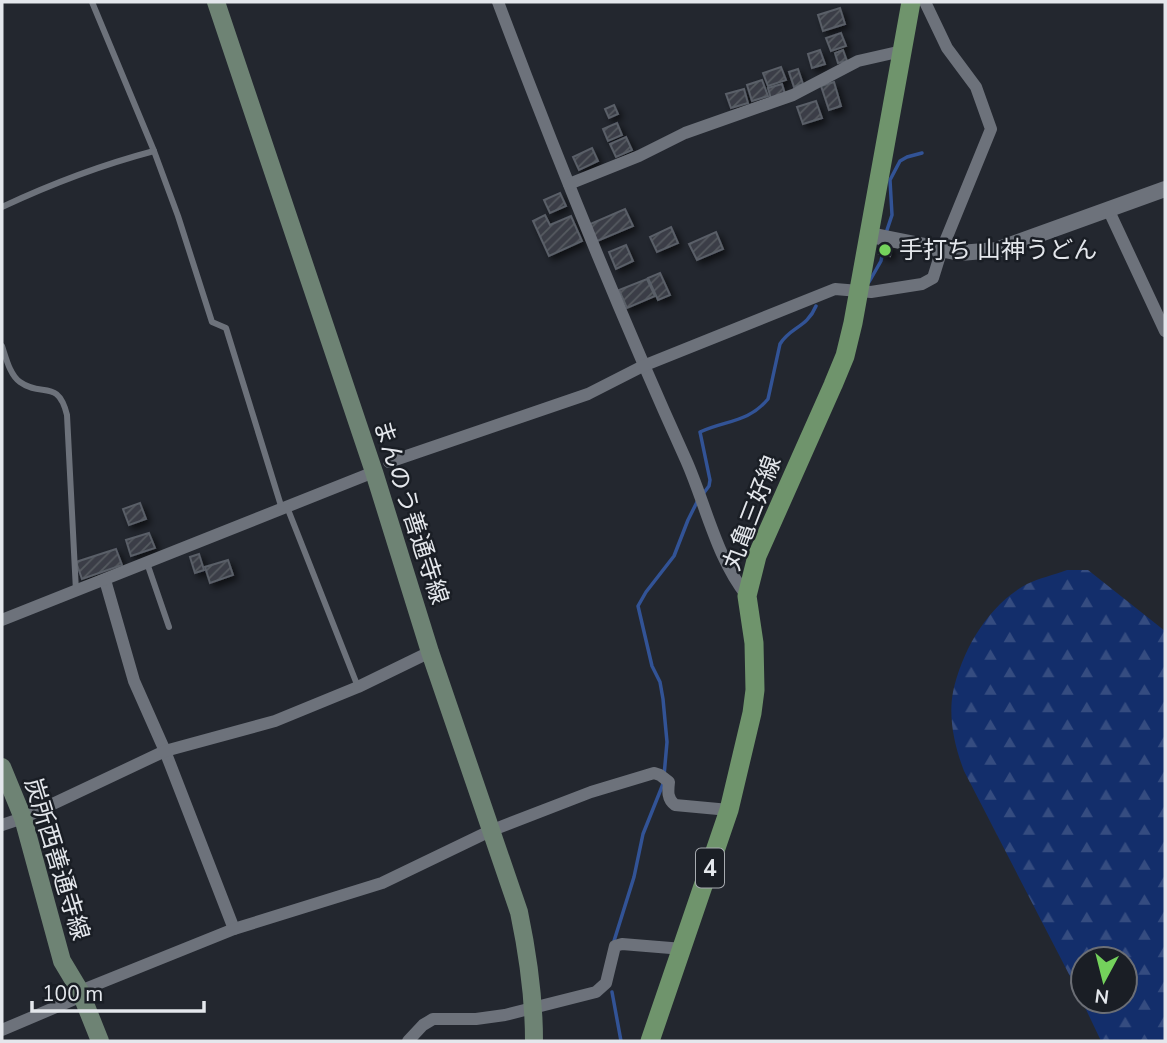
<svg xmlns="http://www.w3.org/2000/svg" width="1167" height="1043" font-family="'Nunito Sans','Noto Sans JP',sans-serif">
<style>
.forest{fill:url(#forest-firs);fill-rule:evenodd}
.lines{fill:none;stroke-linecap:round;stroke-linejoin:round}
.stream{stroke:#325396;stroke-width:3.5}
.building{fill:url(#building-hatch);stroke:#5a5f68;stroke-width:2;filter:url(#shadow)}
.service{stroke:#6d727b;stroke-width:6}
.minor{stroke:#6d727b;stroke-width:12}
.tertiary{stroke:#6d727b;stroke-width:16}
.secondary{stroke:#6e8374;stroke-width:18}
.primary{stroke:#6f946c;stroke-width:19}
.poi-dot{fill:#74d25c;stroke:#1a1e25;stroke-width:2.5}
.labels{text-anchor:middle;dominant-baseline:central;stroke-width:5;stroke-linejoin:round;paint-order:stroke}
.shield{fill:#1a1e25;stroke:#a7abb0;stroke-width:2}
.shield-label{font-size:23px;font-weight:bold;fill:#e4e7ec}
.poi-label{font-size:24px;fill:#e4e7ec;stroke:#1a1e25;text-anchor:start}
.street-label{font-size:24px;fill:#e4e7ec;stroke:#1a1e25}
</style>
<defs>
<pattern id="forest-firs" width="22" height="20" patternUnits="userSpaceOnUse" patternTransform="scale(1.75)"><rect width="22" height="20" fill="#132e6b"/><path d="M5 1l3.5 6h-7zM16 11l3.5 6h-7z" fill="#354c80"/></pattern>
<pattern id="building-hatch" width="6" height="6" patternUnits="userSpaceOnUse" patternTransform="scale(1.75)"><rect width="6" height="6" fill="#3a3e46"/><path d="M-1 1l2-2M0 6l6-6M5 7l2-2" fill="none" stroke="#565a61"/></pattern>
<filter id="shadow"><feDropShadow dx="4" dy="4" stdDeviation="3.5" flood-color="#0009"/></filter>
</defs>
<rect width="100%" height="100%" fill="#23272f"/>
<path class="forest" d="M 1067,570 L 1088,570 L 1165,631 L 1165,1041 L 1101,1041 L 1073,982 L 964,771 C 955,747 948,719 953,692 C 962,650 988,605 1027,584 C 1039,578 1054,575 1067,570 ZM 1083,959 L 1125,959 L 1125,1001 L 1083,1001 Z"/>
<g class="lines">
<g class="stream">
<path d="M 886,233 L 892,215 L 890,180 L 900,161 L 907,157 L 922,153"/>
<path d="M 869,282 L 881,261 L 883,251"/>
<path d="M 703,494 L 709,486 L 710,480 L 700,432 C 726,420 748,423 768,399 L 780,344 C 790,327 807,328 816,306"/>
<path d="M 664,776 L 667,742 L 663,699 L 660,682 L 652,666 L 638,606 L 646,592 L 674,556 L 688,520 L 698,500"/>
<path d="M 614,941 L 634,877 L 643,834 L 663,784"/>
<path d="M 612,992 L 621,1041"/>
</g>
</g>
<g class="building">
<path d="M 840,8 L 845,24 L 823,31 L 818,15 Z"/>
<path d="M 841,33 L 846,46 L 831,51 L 826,38 Z"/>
<path d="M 820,50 L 825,64 L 812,68 L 808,54 Z"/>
<path d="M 843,50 L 847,61 L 838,63 L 835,53 Z"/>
<path d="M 781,67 L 786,80 L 768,86 L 763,73 Z"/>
<path d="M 798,69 L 803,84 L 794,87 L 789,72 Z"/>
<path d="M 762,80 L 768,96 L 752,101 L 747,85 Z"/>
<path d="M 834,82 L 841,106 L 829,110 L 821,86 Z"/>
<path d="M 782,84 L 785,94 L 771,99 L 768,88 Z"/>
<path d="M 744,89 L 748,103 L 731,108 L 726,94 Z"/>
<path d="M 816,101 L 822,118 L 803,124 L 797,107 Z"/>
<path d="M 614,105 L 618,114 L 609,118 L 605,109 Z"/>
<path d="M 617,123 L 622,135 L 608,141 L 603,129 Z"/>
<path d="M 626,137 L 632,150 L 616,157 L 610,144 Z"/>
<path d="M 592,148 L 598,161 L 579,170 L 573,157 Z"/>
<path d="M 560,193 L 566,206 L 550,213 L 544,200 Z"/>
<path d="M 625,209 L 633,226 L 595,242 L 588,225 Z"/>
<path d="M 545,215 L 550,225 L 571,216 L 582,241 L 549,256 L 533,221 Z"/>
<path d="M 671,227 L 678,243 L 657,252 L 650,237 Z"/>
<path d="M 716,232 L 723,249 L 697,260 L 689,244 Z"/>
<path d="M 880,244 L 892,245 L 890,256 L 879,254 Z"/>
<path d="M 626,245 L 633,261 L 616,269 L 609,252 Z"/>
<path d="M 660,273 L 670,295 L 658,300 L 648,278 Z"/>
<path d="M 647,279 L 655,296 L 627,308 L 619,290 Z"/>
<path d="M 140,503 L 146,519 L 129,525 L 123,509 Z"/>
<path d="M 149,533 L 155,548 L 131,556 L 126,540 Z"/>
<path d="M 116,549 L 122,565 L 82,579 L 76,562 Z"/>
<path d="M 199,554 L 204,570 L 195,573 L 190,557 Z"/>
<path d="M 228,560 L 233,575 L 210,583 L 205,567 Z"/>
</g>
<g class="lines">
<g class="service">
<path d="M 92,2 L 154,151 L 178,216 L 212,322 L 226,328 L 282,509"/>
<path d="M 2,207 C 51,184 101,165 154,151"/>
<path d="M 2,346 C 6,358 10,375 20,382 C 42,398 58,378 67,415 L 76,591"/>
<path d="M 287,507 L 358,687"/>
<path d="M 147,563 L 169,627"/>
</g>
<g class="minor">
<path d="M 498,2 C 556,156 618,310 686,460 C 706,505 716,557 747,596"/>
<path d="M 569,184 L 639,156 L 685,133 L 793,95 L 858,61 L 902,51"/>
<path d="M 1109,211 L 1165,331"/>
<path d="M 389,462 L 588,394 L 643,366 L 835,289 L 871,292 L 922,284 L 933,278 L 942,249 L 991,129 L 976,87 L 947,48 L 925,2"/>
<path d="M 105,580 L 134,681 L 165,751 L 234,929"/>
<path d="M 2,620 L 374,472"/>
<path d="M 2,825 L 23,818 L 165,751 L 275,721 L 358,687 L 430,652"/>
<path d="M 80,991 L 234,929 L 382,883 L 490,831 L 591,792 L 654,773 L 660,775 L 669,782 C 668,791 667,799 675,805 L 729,810"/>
<path d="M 2,1030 L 82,996"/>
<path d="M 408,1041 L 423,1025 L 433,1019 L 476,1019 L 505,1015 L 596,992 L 606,983 L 615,946 L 622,944 L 683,949"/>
</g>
<path class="tertiary" d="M 870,235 L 960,253 L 996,250 L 1165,189"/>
<g class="secondary">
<path d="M 216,2 L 374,472 L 430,652 L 519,912 C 528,955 534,997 534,1041"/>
<path d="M 2,767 L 23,818 L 62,961 L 80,991 L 100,1041"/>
</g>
<path class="primary" d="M 650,1041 L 729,810 L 752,713 L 755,690 L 754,643 L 747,596 L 757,556 L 833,385 L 845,356 L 853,323 L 911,2"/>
</g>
<circle class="poi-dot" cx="885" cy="250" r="7"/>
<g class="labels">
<rect class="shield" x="696" y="848.5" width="28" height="39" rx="5"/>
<g class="shield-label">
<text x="710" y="868">4</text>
</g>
<g class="poi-label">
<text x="899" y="250">手打ち 山神うどん</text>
</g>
<g class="street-label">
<text transform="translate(411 512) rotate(72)">まんのう善通寺線</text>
<text transform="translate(752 513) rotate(-69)">丸亀三好線</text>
<text transform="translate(57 859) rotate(73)">炭所西善通寺線</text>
</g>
</g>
<rect width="1167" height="1043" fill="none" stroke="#e4e7ec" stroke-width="7"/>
<g transform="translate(1104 980) rotate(187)"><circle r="33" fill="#1a1e25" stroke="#6b6e75" stroke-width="2"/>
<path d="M0-5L12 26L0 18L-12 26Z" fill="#74d25c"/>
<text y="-10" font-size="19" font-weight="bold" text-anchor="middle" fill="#e4e7ec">N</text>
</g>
<path d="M32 1001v10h172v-10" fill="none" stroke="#e4e7ec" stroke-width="3.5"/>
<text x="42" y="1001" font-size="21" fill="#e4e7ec" stroke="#1a1e25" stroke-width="5" paint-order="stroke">100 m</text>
</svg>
